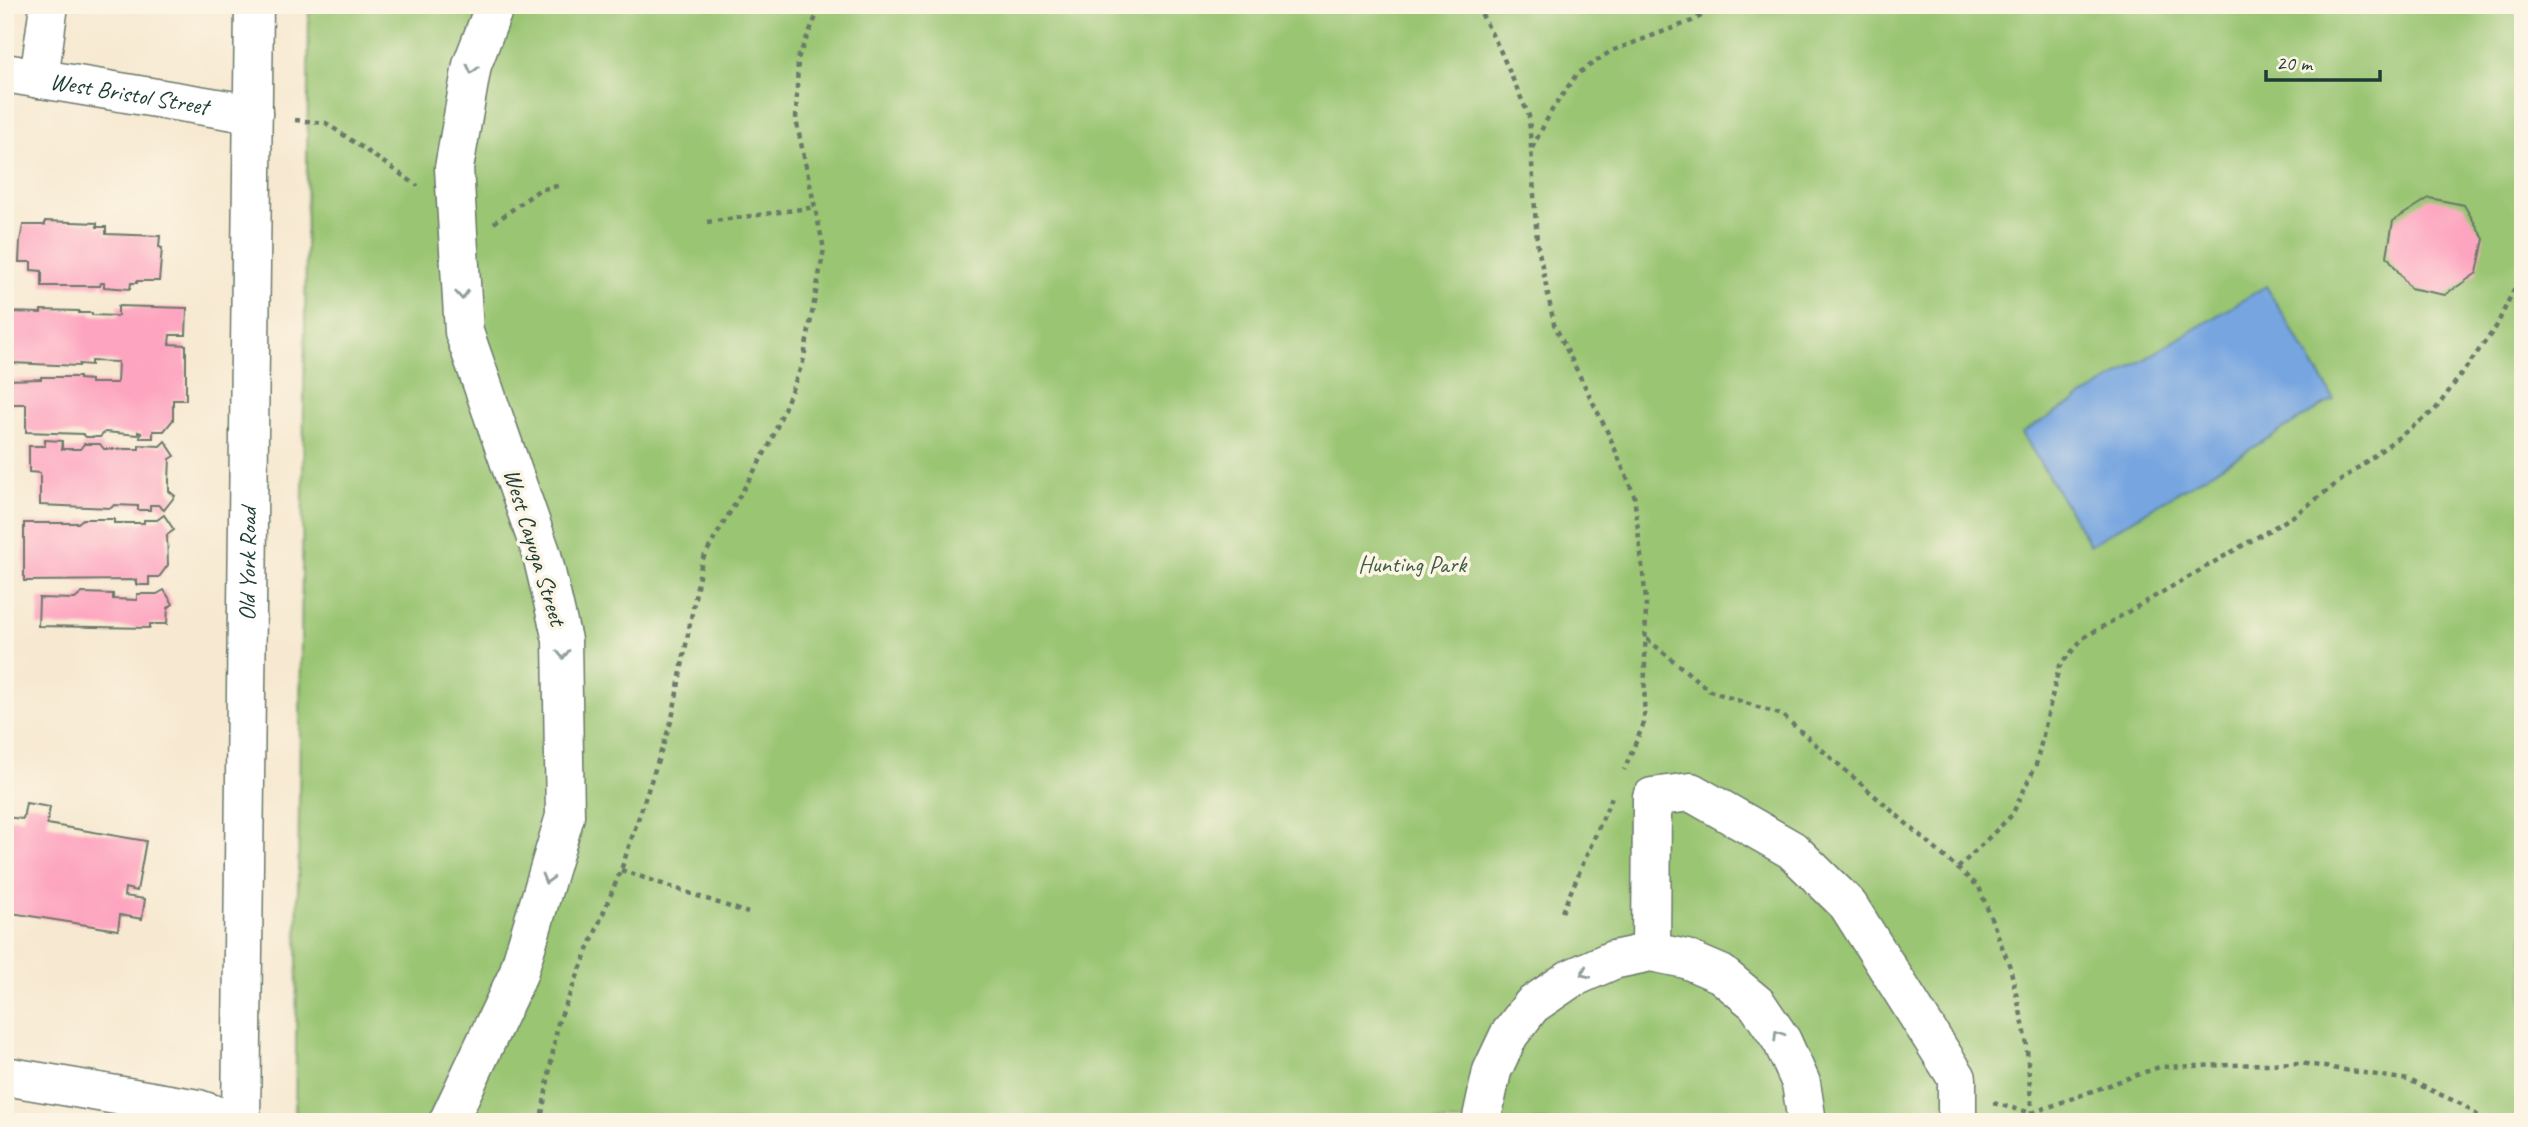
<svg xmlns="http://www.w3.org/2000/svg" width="2528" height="1127" font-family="Caveat,sans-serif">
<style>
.green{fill:#9ac572;stroke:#5c8153;stroke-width:2}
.water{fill:#76a5e0;stroke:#4a718a;stroke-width:2}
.building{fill:#fda5c0}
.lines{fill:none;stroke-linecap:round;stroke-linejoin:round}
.minor-casing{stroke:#6b796b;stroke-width:41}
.major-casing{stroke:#6b796b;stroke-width:41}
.path{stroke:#6b796b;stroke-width:4.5;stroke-dasharray:5 5;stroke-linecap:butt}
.minor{stroke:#fff;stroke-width:38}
.major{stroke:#fff;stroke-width:38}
.oneway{stroke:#8f9e9a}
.labels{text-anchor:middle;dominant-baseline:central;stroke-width:7;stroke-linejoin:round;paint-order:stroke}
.street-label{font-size:24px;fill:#1f3d34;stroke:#fcf5e5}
.park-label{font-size:24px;fill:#3e5f44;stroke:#fcf5e5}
</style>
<rect width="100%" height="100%" fill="#fcf5e5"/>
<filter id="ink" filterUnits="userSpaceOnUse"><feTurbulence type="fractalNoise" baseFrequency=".0143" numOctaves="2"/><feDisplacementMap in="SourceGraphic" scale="14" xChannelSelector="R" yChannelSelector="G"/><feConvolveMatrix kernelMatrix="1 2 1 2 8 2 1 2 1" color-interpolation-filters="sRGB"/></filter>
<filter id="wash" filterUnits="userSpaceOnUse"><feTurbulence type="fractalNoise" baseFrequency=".00686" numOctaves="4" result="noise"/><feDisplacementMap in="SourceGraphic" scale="28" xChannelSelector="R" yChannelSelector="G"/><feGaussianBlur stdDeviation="1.57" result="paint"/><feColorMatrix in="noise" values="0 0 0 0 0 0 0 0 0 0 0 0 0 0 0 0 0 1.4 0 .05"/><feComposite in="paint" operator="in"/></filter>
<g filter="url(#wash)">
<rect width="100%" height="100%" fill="#f7e9d1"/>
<path class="green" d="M 309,5 L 2523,5 L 2523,1122 L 295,1122 Z"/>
<path class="water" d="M 2266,286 L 2334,399 L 2090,545 L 2022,433 Z"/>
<g id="blocks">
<g class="building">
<path d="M 2429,198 L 2464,205 L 2484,239 L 2477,273 L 2445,295 L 2410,288 L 2387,256 L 2393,221 Z"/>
<path d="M 45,221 L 97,223 L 97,227 L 106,227 L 106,234 L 160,236 L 159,247 L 162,248 L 159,281 L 137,281 L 137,283 L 131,283 L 130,289 L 104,287 L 104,283 L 101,283 L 100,286 L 42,286 L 42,271 L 31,270 L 31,262 L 19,262 L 20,241 L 23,225 L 45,225 Z"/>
<path d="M 118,306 L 187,308 L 186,335 L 170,335 L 169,344 L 186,345 L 186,400 L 173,400 L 173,420 L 164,431 L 153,431 L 153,438 L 140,438 L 141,433 L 138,432 L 138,435 L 105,432 L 100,437 L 86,437 L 83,434 L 26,432 L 26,404 L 10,404 L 10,400 L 5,400 L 5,380 L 41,379 L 41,377 L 79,377 L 79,379 L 91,380 L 91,383 L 117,383 L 118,362 L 91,361 L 91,365 L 79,364 L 79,366 L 11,363 L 11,361 L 5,361 L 5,341 L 10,341 L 10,335 L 5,335 L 5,315 L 11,315 L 11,312 L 41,313 L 41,310 L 79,311 L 79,313 L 92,313 L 92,315 L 118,316 Z"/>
<path d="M 45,440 L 62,441 L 62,449 L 80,449 L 84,444 L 100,444 L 104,449 L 139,449 L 139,445 L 160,446 L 165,441 L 175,456 L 170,459 L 169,480 L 169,491 L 175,496 L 164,510 L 158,505 L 150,505 L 150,510 L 138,510 L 138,506 L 114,505 L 111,508 L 40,505 L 40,473 L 29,472 L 29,446 L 45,446 Z"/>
<path d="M 164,515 L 174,530 L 167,535 L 168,565 L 159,577 L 149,577 L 149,585 L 136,585 L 136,580 L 24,581 L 24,523 L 78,523 L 83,519 L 114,519 L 114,523 L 144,523 L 144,520 L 157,520 Z"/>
<path d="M 164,590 L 173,604 L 168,608 L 167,624 L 150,624 L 150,628 L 38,626 L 39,598 L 75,599 L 82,593 L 113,594 L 113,599 L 137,600 L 137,594 L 157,594 Z"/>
<path d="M 26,803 L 50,807 L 47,824 L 146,841 L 137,891 L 125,888 L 124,896 L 145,899 L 142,919 L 120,915 L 118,930 L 5,912 L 5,817 L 23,819 Z"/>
</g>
</g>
</g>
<g filter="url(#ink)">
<use href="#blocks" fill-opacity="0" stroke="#6b796b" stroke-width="2"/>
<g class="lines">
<defs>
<g id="minor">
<path id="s1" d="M 5,73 L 253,114"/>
<path d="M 39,79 L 49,5"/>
<path d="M 1651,952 L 1652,797 L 1691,792 L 1792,850 L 1848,905 L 1957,1078 L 1957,1122"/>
<path id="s2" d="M 241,1122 L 254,5"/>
<path d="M 448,1122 L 518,974 L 565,816 L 562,640 L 542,555 L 464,332 L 454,168 L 472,65 L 495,5"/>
</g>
<g id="major">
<path d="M 5,1076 L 198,1109 L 236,1122"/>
<path d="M 1481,1122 L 1492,1071 L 1509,1035 L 1532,1005 L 1570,979 L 1613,960 L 1651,952 L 1686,959 L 1721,974 L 1757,1004 L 1782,1041 L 1801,1083 L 1807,1122"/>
</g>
</defs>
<use href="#minor" class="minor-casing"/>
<use href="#major" class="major-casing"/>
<g class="path">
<path d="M 1477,5 L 1500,50 L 1529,116 L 1537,242 L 1554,324 L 1609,435 L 1634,495 L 1646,600 L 1644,723 L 1624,770"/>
<path d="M 295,120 L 326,123 L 418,186"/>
<path d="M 1532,148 L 1552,110 L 1576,75 L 1611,51 L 1692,21 L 1721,5"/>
<path d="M 707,222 L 816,207"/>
<path d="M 494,223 L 539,190 L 562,185"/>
<path d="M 1647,639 L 1710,691 L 1782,715 L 1979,887 L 2010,967 L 2026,1037 L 2032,1113"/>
<path d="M 1958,868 L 2012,815 L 2036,765 L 2059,667 L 2083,638 L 2292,517 L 2435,410 L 2496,327 L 2523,270"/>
<path d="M 621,870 L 748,913"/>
<path d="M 1562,912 L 1612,797"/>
<path d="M 1993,1103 L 2032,1113 L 2159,1067 L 2300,1063 L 2409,1080 L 2463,1105 L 2487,1122"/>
<path d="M 542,1114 L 558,1023 L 621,870 L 672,719 L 702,560 L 770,444 L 803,362 L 824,249 L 796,120 L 798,58 L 821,5"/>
</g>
<use href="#minor" class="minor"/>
<use href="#major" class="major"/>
</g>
<defs><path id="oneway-chevron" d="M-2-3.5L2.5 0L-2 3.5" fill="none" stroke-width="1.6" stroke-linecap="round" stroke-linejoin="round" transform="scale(1.75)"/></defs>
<g class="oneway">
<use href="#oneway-chevron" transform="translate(472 69) rotate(103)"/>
<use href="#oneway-chevron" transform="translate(462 295) rotate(86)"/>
<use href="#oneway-chevron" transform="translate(563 654) rotate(89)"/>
<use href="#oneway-chevron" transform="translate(547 879) rotate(106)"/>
<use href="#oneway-chevron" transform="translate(1585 973) rotate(156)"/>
<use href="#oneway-chevron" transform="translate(1778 1035) rotate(-122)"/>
</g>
</g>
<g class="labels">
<g class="street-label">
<text stroke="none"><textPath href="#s1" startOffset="126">West Bristol Street</textPath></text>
<text transform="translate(535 547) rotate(73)">West Cayuga Street</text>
<text stroke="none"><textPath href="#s2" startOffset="558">Old York Road</textPath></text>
</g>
<g class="park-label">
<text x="1412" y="564">Hunting Park</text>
</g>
</g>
<rect width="2528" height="1127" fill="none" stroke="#fcf5e5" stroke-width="28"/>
<path d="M2266 70v10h114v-10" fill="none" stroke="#1f3d34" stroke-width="3.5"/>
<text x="2276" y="70" font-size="21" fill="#1f3d34" stroke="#fcf5e5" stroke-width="5" paint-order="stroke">20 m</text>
</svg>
